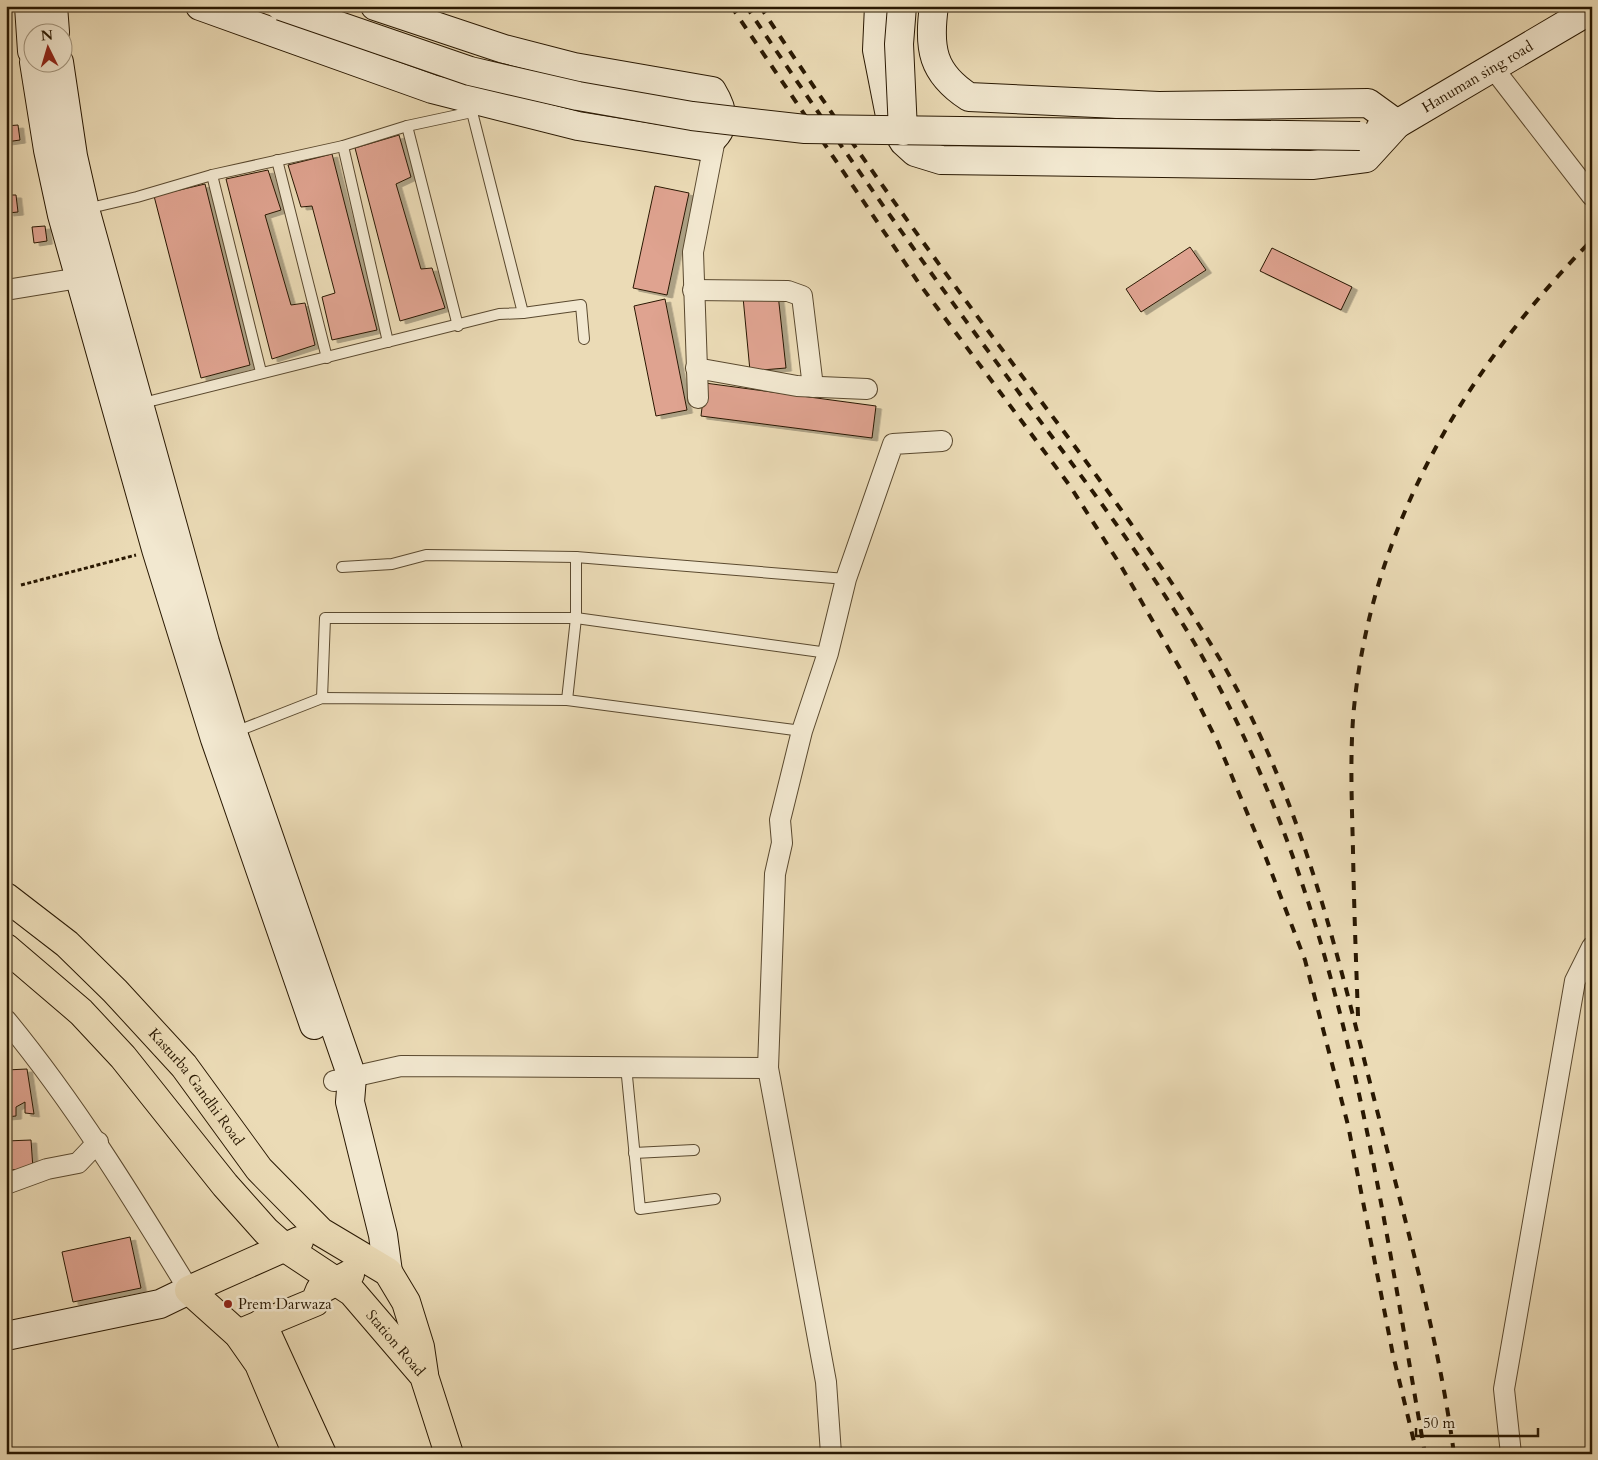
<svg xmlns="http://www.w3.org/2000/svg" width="1598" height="1460" font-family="Cardo,serif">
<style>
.building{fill:#dfa390;stroke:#291802;filter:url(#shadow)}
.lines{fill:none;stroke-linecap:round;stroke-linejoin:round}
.lane-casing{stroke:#5a492f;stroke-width:12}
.street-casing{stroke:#5a492f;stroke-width:22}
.secondary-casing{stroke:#291802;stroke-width:30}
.primary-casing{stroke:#291802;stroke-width:30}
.path{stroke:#291802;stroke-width:3;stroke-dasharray:4 2.5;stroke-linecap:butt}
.lane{stroke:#f2e8d0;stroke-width:10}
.street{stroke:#f2e8d0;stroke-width:20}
.secondary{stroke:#f2e8d0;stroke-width:28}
.primary{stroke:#ebdbb6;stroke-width:28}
.rail{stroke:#291802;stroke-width:4;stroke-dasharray:9 9;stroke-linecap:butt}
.secondary-bridge-casing{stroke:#291802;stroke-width:30;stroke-linecap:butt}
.secondary-bridge{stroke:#f2e8d0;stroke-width:28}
.poi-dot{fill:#8f2418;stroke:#f2e8d0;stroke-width:2}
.labels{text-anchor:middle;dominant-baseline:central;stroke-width:5;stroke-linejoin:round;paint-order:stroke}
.street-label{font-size:15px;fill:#291802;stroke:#f2e8d0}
.poi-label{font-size:15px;fill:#291802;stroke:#f2e8d0;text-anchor:start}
</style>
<defs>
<filter id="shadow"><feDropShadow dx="5.5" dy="3" stdDeviation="0" flood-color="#0004"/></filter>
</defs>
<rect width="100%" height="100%" fill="#ebdbb6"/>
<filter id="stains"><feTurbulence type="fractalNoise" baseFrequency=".004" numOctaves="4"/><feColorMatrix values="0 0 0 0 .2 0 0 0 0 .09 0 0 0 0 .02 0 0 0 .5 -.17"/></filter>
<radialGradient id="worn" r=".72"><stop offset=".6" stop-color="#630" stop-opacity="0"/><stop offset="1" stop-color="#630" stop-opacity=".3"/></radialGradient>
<g class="building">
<path d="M 18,125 L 20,140 L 6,142 L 6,126 Z"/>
<path d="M 399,135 L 411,177 L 396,184 L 421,269 L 432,268 L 445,308 L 400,321 L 355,148 Z"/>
<path d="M 332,154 L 377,330 L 332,340 L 322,297 L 335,293 L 312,206 L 301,207 L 288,165 Z"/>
<path d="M 268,170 L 281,210 L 265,215 L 291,305 L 305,303 L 315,345 L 272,359 L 226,179 Z"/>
<path d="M 205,184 L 250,365 L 201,378 L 154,196 Z"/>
<path d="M 655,186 L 689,193 L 667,295 L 633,288 Z"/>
<path d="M 7,195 L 16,195 L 18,212 L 8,213 Z"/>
<path d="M 45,226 L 47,241 L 34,243 L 32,227 Z"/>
<path d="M 1190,247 L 1206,270 L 1141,312 L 1126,289 Z"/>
<path d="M 1272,248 L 1352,287 L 1341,310 L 1260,271 Z"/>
<path d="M 778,294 L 786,368 L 750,371 L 743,297 Z"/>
<path d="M 665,299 L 687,410 L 656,416 L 634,306 Z"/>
<path d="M 705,383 L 876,406 L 872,438 L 701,416 Z"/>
<path d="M 27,1069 L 34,1114 L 25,1113 L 25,1102 L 16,1107 L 16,1116 L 6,1117 L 6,1070 Z"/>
<path d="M 31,1140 L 33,1169 L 6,1170 L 6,1141 Z"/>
<path d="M 130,1237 L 141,1288 L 73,1302 L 62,1252 Z"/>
</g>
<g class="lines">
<defs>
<g id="lane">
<path d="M 407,126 L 458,326"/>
<path d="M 343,146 L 388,342"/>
<path d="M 277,160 L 327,358"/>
<path d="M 212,175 L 261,372"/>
<path d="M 86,209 L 137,197 L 212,175 L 343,146 L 407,126 L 472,112 L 523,313 L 499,314 L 139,404"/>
<path d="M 523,313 L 581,305 L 584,339"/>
<path d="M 342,567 L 392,564 L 426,555 L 576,557 L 846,579"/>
<path d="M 322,698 L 325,618 L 576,618 L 828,653"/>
<path d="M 567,700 L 576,618 L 576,557"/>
<path d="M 235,732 L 322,698 L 567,700 L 802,731"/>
<path d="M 626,1066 L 640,1209 L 715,1199"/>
<path d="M 634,1153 L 694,1150"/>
</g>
<g id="street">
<path d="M 1493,68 L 1592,196"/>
<path d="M 6,290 L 79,278"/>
<path d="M 693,290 L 788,291 L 802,296 L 813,387"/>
<path d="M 696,368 L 797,386 L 867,389"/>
<path d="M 698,398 L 693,252 L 715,139"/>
<path d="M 6,1020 C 76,1105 132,1197 189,1290"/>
<path d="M 334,1081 L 401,1066 L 768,1068"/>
<path d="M 6,1184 L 47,1169 L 78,1163 L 98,1142"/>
<path d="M 831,1454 L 826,1382 L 768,1068 L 775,874 L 782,843 L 780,820 L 802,731 L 828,653 L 846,579 L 893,444 L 942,441"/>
<path d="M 1511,1454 L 1504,1389 L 1575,981 L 1592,947"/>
</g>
<g id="secondary">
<path d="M 29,6 L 32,51"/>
<path d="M 53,6 L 55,32"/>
<path d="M 200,6 L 432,89 L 578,126 L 702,146 C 727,132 726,114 712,91 L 574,67 L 504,49 L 375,6"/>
<path d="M 879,6 L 877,50 L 891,121 L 904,142 L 915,152 L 941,160 L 1312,165 L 1366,158 L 1397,124 L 1368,103 L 1159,106 L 969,97 C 932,73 928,48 934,6"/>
<path d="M 34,62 L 48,150 L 62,215 L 156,549 L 215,739 L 314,1025"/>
<path d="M 59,62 L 73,156 L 85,209 L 205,642 L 233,733 L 352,1077 L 350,1102 L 383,1235 L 388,1272"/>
<path id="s1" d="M 1380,129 L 1397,124 L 1592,9"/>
<path d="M 6,1336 L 160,1304 L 189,1290"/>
</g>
<g id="primary">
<path id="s2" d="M 6,897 L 67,944 L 115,991 L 184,1066 L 259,1169 L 321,1232 L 388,1272 L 406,1302 L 420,1347 L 424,1374"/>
<path id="s3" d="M 6,948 L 81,1012 L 123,1057 L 225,1185 L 266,1231 L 284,1247 L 352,1292 L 424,1376 L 449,1454"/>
<path d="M 262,1323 L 322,1454"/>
<path d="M 238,1334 L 315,1302 L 320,1290 L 350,1274"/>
<path d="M 297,1454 L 259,1364 L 238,1334 L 189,1290 L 299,1241"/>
</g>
</defs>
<use href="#lane" class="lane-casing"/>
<use href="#street" class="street-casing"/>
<use href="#secondary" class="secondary-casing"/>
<use href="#primary" class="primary-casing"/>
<path class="path" d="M 21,585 L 136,555"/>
<use href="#lane" class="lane"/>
<use href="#street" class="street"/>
<use href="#secondary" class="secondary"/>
<use href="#primary" class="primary"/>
<g class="rail">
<path d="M 731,6 L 918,282 L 1070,486 L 1121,566 L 1185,677 L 1218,743 L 1266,858 L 1305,960 L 1348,1125 L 1393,1355 L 1417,1454"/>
<path d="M 746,6 C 828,128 912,249 1000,367 C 1087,485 1181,601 1243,735 C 1349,960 1382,1211 1425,1454"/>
<path d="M 760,6 C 832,116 908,223 986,328 C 1066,435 1149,541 1218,656 C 1304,799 1338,959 1379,1118 C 1407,1229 1439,1340 1454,1454"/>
<path d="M 1358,1016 C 1356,961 1354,906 1353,851 C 1352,807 1350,763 1353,719 C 1368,533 1463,371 1592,240"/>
</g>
<defs>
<g id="secondary-bridge">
<path d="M 281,6 L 470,71 L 578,96 L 692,116 L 805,129 L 1360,136"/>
<path d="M 902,6 L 899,44 L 903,131"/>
</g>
</defs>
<use href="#secondary-bridge" class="secondary-bridge-casing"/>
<use href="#secondary-bridge" class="secondary-bridge"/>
</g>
<circle class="poi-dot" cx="228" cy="1304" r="5"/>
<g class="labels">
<g class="street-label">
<text stroke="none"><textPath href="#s1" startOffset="111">Hanuman sing road</textPath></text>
<text stroke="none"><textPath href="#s2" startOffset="270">Kasturba Gandhi Road</textPath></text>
<text stroke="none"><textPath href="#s3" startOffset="558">Station Road</textPath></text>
</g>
<g class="poi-label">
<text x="238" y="1304">Prem Darwaza</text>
</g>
</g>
<rect width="1598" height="1460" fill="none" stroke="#ebdbb6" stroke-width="25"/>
<rect x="8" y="8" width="1583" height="1445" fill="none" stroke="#291802" stroke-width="2.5"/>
<rect x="12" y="12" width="1573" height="1435" fill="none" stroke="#291802"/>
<g transform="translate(48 48) rotate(355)"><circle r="24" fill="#f2e8d0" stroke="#a2957e"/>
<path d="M0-4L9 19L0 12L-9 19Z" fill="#8f2418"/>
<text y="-8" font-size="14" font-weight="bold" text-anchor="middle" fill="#291802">N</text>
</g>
<path d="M1416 1428v8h122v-8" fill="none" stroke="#291802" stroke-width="2.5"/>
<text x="1423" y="1428" font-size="15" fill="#291802" stroke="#f2e8d0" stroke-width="4" paint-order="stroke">50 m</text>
<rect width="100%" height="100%" filter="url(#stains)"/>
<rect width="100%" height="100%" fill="url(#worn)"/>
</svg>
